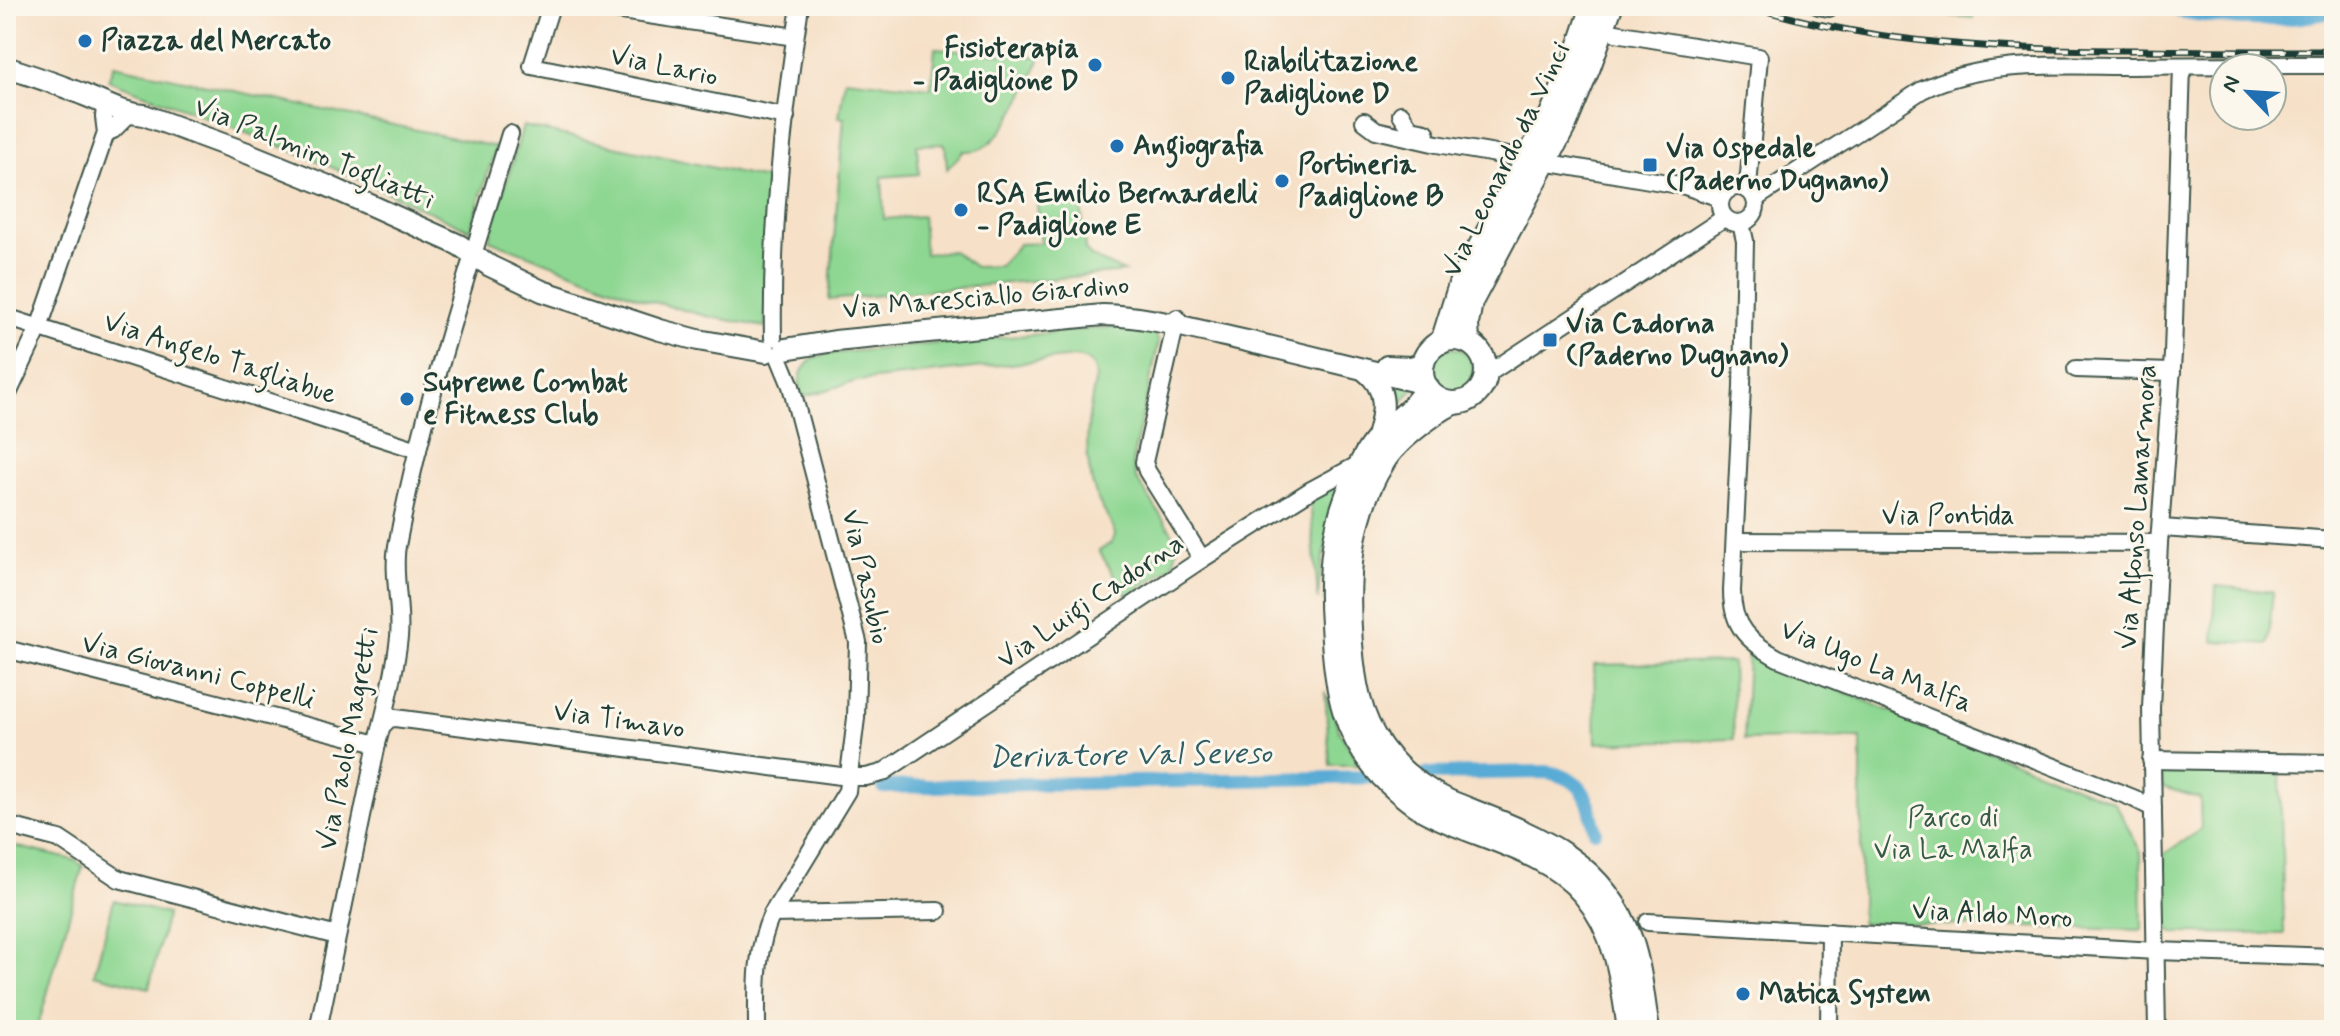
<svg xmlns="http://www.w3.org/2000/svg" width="2340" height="1036" font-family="Mynerve,sans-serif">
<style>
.green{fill:#8ed792;stroke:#568a63;stroke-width:2}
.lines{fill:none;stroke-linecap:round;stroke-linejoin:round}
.canal{stroke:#58abd4;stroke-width:14}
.river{stroke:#58abd4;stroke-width:24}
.minor-casing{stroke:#3f554a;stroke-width:20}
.tertiary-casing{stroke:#3f554a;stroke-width:24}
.secondary-casing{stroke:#3f554a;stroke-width:26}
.minor{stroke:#fff;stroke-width:16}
.tertiary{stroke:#fff;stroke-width:20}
.secondary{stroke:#fff;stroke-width:22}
.rail-casing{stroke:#1f3d34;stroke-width:7}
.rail{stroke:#fbf7ec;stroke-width:4;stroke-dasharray:12;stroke-linecap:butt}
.poi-dot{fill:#1f6fb2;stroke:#fbf7ec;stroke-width:3}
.labels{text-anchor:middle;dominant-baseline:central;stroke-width:6;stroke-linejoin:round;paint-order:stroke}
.poi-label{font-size:28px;font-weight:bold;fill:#1f3d34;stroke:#fbf7ec;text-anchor:start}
.street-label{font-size:28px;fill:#1f3d34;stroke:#fbf7ec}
.park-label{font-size:28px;fill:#355c47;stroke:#fbf7ec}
.water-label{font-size:30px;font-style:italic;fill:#305e64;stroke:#fbf7ec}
</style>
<rect width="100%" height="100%" fill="#fbf7ec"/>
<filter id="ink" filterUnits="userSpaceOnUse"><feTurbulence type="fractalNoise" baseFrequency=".0125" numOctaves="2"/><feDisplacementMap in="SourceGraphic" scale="16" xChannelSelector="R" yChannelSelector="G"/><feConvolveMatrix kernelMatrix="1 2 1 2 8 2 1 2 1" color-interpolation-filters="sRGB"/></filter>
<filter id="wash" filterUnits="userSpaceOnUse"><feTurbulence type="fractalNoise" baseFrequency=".006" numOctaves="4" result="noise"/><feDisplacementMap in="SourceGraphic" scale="32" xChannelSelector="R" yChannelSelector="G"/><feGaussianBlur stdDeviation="1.8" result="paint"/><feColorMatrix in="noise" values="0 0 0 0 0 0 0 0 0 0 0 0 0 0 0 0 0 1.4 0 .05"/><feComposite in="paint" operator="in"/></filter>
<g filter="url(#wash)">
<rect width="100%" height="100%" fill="#f6e0c7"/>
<g class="green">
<path d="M 1909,6 L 1973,6 L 1973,18 L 1911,12 Z"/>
<path d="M 935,48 L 1041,57 C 1030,83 1005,142 977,150 C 973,151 968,151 964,151 L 947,169 L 945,144 L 917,145 L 919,174 L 882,177 L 884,219 L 922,216 L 925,254 L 953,251 L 975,267 L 999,266 L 1019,244 L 1041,243 L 1037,204 L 1081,200 L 1085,250 L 1092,257 L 1124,272 L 829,300 L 844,118 L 839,117 L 845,79 L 931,88 Z"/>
<path d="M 114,65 L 496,147 L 470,230 L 309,157 L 108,80 Z"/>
<path d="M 523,126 L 770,180 L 765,327 L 706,316 L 643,299 L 489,240 Z"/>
<path d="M 1114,327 L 1153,331 L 1159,341 L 1132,462 L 1136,478 L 1175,537 L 1177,548 L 1173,566 L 1127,596 L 1099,551 L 1111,543 L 1115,535 C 1112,521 1101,509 1096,495 C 1082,457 1087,417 1096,378 C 1096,364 1088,358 1074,357 L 857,381 L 802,397 C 795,376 804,359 826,354 Z"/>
<circle cx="1451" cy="370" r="22"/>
<path d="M 1378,377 L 1416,386 L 1386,422 Z"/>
<path d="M 1341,480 L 1345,482 C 1331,522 1320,558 1318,600 L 1310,498 Z"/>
<path d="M 2216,586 L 2273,592 L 2268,644 L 2213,641 Z"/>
<path d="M 1748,653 L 2114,802 L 2141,852 L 2142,930 L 1861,923 L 1861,738 L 1744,740 Z"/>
<path d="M 1732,662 L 1734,739 L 1596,743 L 1594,665 Z"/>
<path d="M 1325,691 L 1339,731 L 1360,765 L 1330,765 Z"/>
<path d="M 2162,766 L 2280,771 L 2284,934 L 2173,933 L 2165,925 L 2164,854 L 2201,829 L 2200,798 L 2162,787 Z"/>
<path d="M 6,844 L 74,860 L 83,866 L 37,1030 L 22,1030 L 6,1026 Z"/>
<path d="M 114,900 L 167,914 L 149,988 L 94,974 Z"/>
</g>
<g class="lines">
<g class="canal">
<path d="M 1427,774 L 1546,772 C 1584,778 1588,796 1595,831"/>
<path d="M 884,787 L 1377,777"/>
</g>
<path class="river" d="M 2180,6 C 2229,16 2285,18 2334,6"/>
</g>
</g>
<g filter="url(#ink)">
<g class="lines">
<defs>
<g id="minor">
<path d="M 551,6 L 532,66 L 786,117"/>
<path d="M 588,6 L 795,37"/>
<path d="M 1818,6 L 1829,8"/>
<path d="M 1616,33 L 1759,57 L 1749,175 L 1746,188"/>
<path d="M 1401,114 L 1411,129 L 1426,132"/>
<path d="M 1364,121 L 1376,130 L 1437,144 L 1685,186 L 1720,198"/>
<path d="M 106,133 L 113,130 L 129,114"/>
<circle cx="1738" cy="205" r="18"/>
<path d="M 1755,199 L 1922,90 C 1987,59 2062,66 2132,66 C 2200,65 2267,65 2334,65"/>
<path d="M 1741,223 L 1745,241 L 1742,387 L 1732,591 C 1732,627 1748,641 1778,658 L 2133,798 L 2153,808"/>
<path d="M 6,317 L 418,450"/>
<path d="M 1177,318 L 1144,462 L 1147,471 L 1202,559"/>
<path d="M 773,338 C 771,228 783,115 800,6"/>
<path d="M 2076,369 L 2172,372"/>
<path d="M 1486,375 L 1724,218"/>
<path d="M 6,398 L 39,328 L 106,133 L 104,117 L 105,106"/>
<path d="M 2162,528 L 2334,540"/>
<path d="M 1736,541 L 2159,543"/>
<path d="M 6,649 L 377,744"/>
<path d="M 384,724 L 389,719 L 395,718 L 848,777 L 866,777 L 882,773 L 1202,559 L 1311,490 L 1361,463"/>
<path d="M 2151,760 L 2334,763"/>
<path d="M 6,825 L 59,839 L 119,879 L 337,936"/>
<path d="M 772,914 L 938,911"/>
<path d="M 1648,922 L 2156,951 L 2334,957"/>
<path d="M 318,1030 L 377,744 C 386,710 395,673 399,637 C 402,607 392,575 397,546 C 423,406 469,270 510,134"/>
<path d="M 757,1030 C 757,991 755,950 772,914 L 847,791 L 856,718 L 858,642 L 791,386 L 779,357"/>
<path d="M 1829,1030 L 1830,932"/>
<path d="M 2157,1030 L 2151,708 L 2159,543 L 2173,354 L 2182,66"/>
</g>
<g id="tertiary">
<path d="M 6,67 C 32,76 59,84 84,95 C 105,103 121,113 144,115 L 247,153 L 326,185 L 459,245 L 490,266 L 542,291 L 660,330 L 698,340 L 766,352"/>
<path d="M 785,349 L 835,341 L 1103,315 C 1144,316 1180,326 1220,335 C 1284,349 1348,366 1413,381 L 1427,387"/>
<path d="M 1387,366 L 1411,367 L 1424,363"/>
<path d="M 1364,370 C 1390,389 1384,414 1376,440"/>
</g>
<g id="secondary">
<circle cx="1454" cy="371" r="32"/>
<path d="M 1442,342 L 1461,281 L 1549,119 L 1574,62 L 1593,6"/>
<path d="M 1468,342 L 1467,324 L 1471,302 L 1564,127 L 1589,67 L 1611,6"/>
<path d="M 1427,387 C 1412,413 1396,419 1377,439 C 1363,454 1353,479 1346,498 C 1331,538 1329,582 1332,624 C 1335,687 1342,739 1390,784 C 1401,794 1411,803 1424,810 C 1475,838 1544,847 1584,894 C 1617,933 1622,981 1629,1030"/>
<path d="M 1453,403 C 1432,414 1396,441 1384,461 C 1349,516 1346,582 1351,644 C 1354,681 1359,717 1382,748 C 1399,771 1423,789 1448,801 C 1523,832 1602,854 1631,940 C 1641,969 1643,1000 1648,1030"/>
</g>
</defs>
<use href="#minor" class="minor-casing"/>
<use href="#tertiary" class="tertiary-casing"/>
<use href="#secondary" class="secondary-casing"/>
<use href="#minor" class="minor"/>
<use href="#tertiary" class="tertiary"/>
<use href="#secondary" class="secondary"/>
<defs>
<path id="rail" d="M 1750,6 C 1877,46 2008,50 2140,50 C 2205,51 2269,51 2334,51"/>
</defs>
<use href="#rail" class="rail-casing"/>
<use href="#rail" class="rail"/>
</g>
</g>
<g class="poi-dot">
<circle cx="85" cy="41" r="8"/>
<circle cx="1095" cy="65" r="8"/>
<circle cx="1228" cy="78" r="8"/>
<circle cx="1117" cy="146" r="8"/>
<rect x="1642" y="157" width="16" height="16" rx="4"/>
<circle cx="1282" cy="181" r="8"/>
<circle cx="961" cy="210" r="8"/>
<rect x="1542" y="332" width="16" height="16" rx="4"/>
<circle cx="407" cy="399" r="8"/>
<circle cx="1743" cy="994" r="8"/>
</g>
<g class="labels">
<g class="poi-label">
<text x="101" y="41">Piazza del Mercato</text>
<text x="1079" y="49" text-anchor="end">Fisioterapia<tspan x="1079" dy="32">- Padiglione D</tspan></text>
<text x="1244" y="62">Riabilitazione<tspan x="1244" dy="32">Padiglione D</tspan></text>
<text x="1133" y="146">Angiografia</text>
<text x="1666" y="149">Via Ospedale<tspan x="1666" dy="32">(Paderno Dugnano)</tspan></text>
<text x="1298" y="165">Portineria<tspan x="1298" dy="32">Padiglione B</tspan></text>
<text x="977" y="194">RSA Emilio Bernardelli<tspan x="977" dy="32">- Padiglione E</tspan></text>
<text x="1566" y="324">Via Cadorna<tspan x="1566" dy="32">(Paderno Dugnano)</tspan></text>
<text x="423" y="383">Supreme Combat<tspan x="423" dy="32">e Fitness Club</tspan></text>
<text x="1759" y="994">Matica System</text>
</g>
<g class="street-label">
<text transform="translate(664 67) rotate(12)">Via Lario</text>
<text transform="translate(314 154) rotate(22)">Via Palmiro Togliatti</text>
<text transform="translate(1507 160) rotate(-64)">Via Leonardo da Vinci</text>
<text transform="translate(986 298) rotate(-5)">Via Maresciallo Giardino</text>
<text transform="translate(220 359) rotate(18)">Via Angelo Tagliabue</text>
<text transform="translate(2138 507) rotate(-86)">Via Alfonso Lamarmora</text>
<text x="1948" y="516">Via Pontida</text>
<text transform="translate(865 577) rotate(77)">Via Pasubio</text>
<text transform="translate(1091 602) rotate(-34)">Via Luigi Cadorna</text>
<text transform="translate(1876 667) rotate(22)">Via Ugo La Malfa</text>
<text transform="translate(198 672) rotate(14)">Via Giovanni Coppelli</text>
<text transform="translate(619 721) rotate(8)">Via Timavo</text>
<text transform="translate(349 739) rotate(-79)">Via Paolo Magretti</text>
<text transform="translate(1992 915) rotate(3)">Via Aldo Moro</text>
</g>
<g class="park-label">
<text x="1953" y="818">Parco di<tspan x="1953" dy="32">Via La Malfa</tspan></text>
</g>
<g class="water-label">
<text transform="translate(1130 756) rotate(-1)">Derivatore Val Seveso</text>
</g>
</g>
<rect width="2340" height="1036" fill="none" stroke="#fbf7ec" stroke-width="32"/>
<g transform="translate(2248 92) rotate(295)"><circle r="38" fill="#fbf7ec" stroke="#a3ada2" stroke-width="2"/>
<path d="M0-6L14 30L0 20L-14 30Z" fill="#1f6fb2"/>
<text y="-12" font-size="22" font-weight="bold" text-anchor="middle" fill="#1f3d34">N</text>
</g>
</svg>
